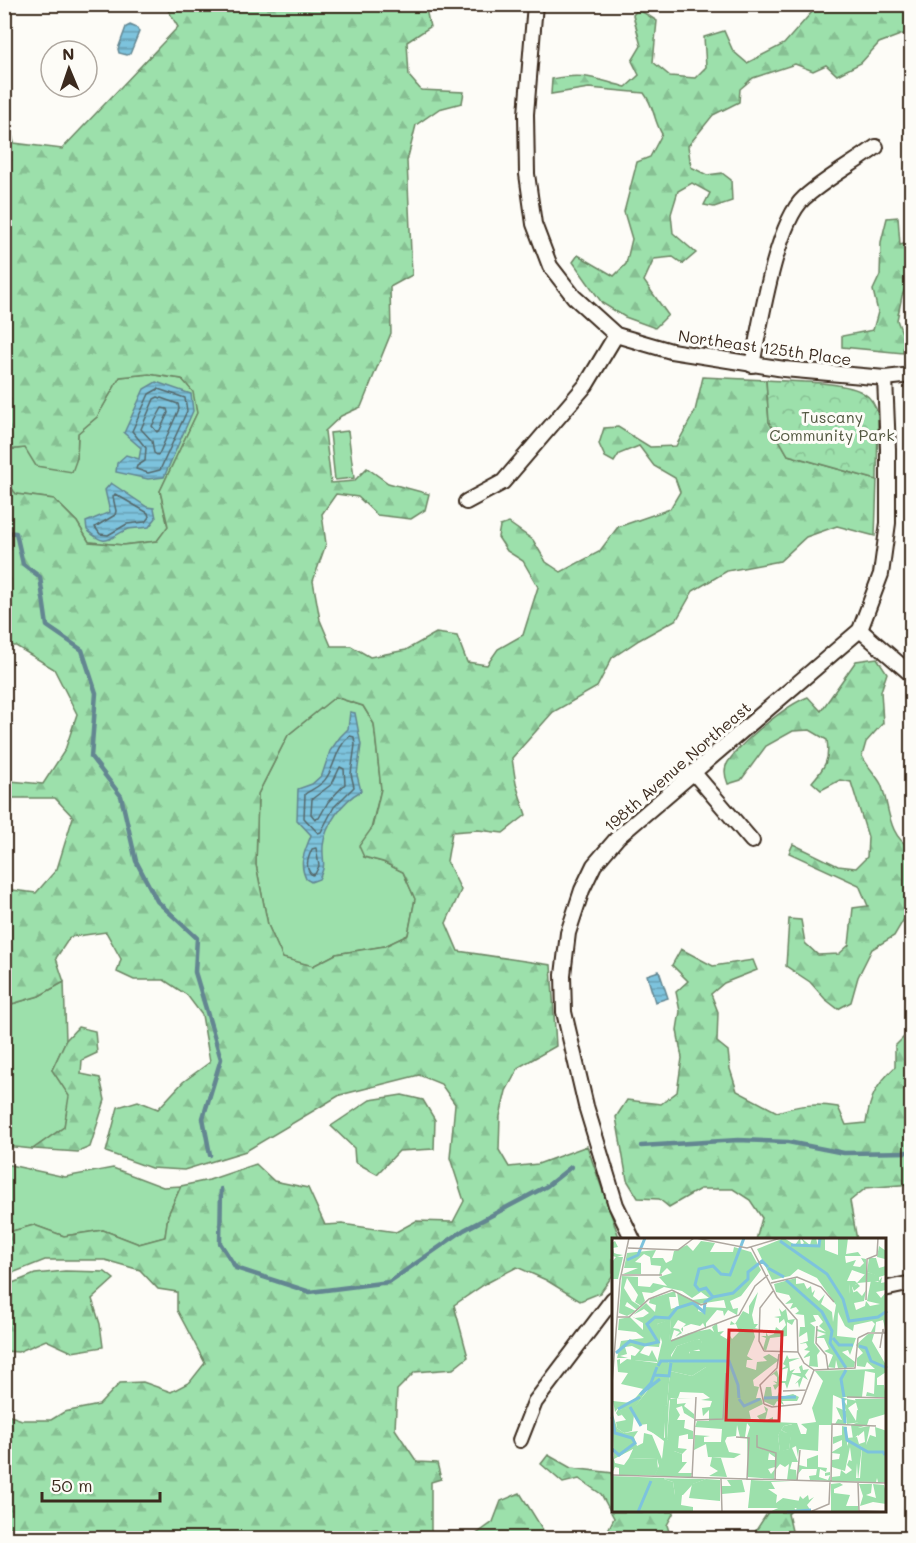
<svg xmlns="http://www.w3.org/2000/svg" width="916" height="1543" font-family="Mali,sans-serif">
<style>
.green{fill:#9ce0ab;stroke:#6c8564;stroke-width:1.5}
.forest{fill:url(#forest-firs);stroke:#6c8564;stroke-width:1.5;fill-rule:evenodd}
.park{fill:url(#park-crowns);stroke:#6c8564;stroke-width:1.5}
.water{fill:url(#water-rules);stroke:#638691;stroke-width:1.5}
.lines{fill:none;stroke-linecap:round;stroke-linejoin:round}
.shore{stroke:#55676a;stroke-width:1.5}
.stream{stroke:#638691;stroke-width:4.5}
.street-casing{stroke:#3b2a1e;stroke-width:18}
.street{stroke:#fdfcf7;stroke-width:14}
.labels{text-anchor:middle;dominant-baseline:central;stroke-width:6;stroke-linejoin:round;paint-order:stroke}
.street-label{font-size:16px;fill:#3b2a1e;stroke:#fdfcf7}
.park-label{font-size:16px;fill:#535841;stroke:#fdfcf7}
.inset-river{fill:none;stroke:#7dc3dd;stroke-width:3}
.inset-road{fill:none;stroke:#afa8a0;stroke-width:1.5}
.view{fill:#d62828;fill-opacity:0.15;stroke:#d62828;stroke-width:3}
.inset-edge{fill:none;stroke:#3b2a1e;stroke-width:3}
</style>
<defs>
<pattern id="forest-firs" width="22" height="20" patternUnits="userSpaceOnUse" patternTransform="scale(1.5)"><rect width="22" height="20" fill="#9ce0ab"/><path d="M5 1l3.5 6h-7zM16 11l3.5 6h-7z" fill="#87c093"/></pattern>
<pattern id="park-crowns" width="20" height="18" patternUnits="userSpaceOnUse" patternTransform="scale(1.5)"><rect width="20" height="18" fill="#9ce0ab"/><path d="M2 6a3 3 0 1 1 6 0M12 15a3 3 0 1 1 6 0" fill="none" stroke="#87c093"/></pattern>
<pattern id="water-rules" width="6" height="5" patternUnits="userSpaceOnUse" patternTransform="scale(1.5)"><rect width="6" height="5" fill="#7dc3dd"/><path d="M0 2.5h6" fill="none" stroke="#689fb3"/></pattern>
</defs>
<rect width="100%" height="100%" fill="#fdfcf7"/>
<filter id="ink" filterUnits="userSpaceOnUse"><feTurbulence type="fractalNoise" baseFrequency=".0167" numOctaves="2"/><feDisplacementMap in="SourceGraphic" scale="12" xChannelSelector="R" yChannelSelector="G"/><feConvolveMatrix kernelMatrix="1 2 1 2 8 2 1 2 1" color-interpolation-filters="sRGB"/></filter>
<g filter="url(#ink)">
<g class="green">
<path d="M 149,374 L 182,379 L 194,392 L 197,413 L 160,491 L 168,527 L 157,541 L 123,545 L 89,542 L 77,522 L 54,499 L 16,494 L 5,480 L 5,453 L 6,450 L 25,448 L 77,458 L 78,433 L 97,417 L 120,377 Z"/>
<path d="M 348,431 L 354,478 L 335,480 L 330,433 Z"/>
<path d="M 335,697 L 363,706 L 374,724 L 381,789 L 364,857 L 383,862 L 403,872 L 415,899 L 408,935 L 385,946 L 336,954 L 313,966 L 283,959 L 268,925 L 256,865 L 258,794 L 288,735 Z"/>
<path d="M 64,982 L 66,1040 L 52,1070 L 70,1096 L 64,1127 L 33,1149 L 5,1146 L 5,1006 L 39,996 Z"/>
<path d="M 5,1164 L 65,1177 L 113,1168 L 163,1187 L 181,1186 L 168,1215 L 165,1237 L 139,1244 L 103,1230 L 64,1236 L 34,1225 L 5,1233 Z"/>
<path d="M 377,1529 L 387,1538 L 331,1538 L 341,1533 Z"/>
</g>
<g class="forest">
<path d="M 819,4 L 911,5 L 911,36 L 903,34 L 879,43 L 861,63 L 837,75 L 826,65 L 813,71 L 795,64 L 753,78 L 740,89 L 739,102 L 713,115 L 688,146 L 691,167 L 707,175 L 722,173 L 731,180 L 732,201 L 714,207 L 704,205 L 710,193 L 692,183 L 678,191 L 671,214 L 673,233 L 696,253 L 683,264 L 673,257 L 654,259 L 644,281 L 668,315 L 655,328 L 625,317 L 602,303 L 573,262 L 578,255 L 614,276 L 626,264 L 632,239 L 624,212 L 637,162 L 650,157 L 662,134 C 653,119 655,108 644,93 L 589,88 L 551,94 L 552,79 C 585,72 595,79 626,87 L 639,75 L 632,61 L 641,46 L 633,15 L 638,9 L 657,21 L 653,62 L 670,76 L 695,78 L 706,67 L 704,37 L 724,31 L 733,51 L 747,63 L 784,44 Z"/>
<path d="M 165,5 L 425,5 L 430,27 L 407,42 L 409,76 L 421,90 L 464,92 L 462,103 L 439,109 L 416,125 L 407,161 L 412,275 L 390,287 L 391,333 L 361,407 L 341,416 L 325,431 L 331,483 L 354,481 L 367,468 L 388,483 L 429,494 L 425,510 L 411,519 L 377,515 L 358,497 L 336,494 L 322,514 L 326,544 L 313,581 L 320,620 L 331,646 L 351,646 L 370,657 L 406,650 L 436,633 L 457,636 L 467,662 L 487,665 L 498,649 L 523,635 L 538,587 L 523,561 L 507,551 L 498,537 L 500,526 L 509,523 L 533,540 L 546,562 L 561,572 L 599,552 L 618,527 L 670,509 L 680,492 L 675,478 L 654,466 L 639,446 L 619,454 L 614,462 L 605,457 L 599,444 L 604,428 L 618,427 L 650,447 L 676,446 L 695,411 L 703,377 L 766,380 L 769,422 L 788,455 L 877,480 L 875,536 L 837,526 L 806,537 L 780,561 L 727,571 L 693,591 L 677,619 L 639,640 L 612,658 L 597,687 L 553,712 L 512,758 L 516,784 L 526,815 L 503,833 L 478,830 L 452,832 L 447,861 L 461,890 L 446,923 L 458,951 L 551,965 L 556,1046 L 519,1067 L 506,1091 L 500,1116 L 499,1150 L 509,1167 L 538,1164 L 587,1146 L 620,1240 L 613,1240 L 613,1275 L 600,1293 L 580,1301 L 546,1280 L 517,1267 L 485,1284 L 454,1305 L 468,1357 L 453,1369 L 415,1372 L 397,1390 L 395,1429 L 417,1462 L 437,1463 L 441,1479 L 431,1482 L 431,1530 L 433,1538 L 387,1538 L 377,1529 L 341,1533 L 331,1538 L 5,1538 L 5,1414 L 22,1420 L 51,1420 L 64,1412 L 99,1405 L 120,1383 L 143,1382 L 171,1392 L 190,1382 L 205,1363 L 177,1310 L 177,1292 L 158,1289 L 140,1270 L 105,1260 L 45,1260 L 5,1276 L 5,1233 L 34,1225 L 64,1236 L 103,1230 L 139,1244 L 165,1237 L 168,1215 L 181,1186 L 209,1180 L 256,1164 L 274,1181 L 308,1188 L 325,1225 L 342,1224 L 396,1232 L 416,1221 L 453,1222 L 464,1201 L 450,1158 L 455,1104 L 441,1084 L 419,1075 L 340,1095 L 246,1151 L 184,1170 L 151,1168 L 106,1152 L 118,1107 L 138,1101 L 158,1109 L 183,1082 L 210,1062 L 202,1015 L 187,995 L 164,980 L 134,980 L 117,972 L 121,959 L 106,932 L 70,937 L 56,958 L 64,982 L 39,996 L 5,1006 L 5,889 L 36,893 L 57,869 L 73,817 L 55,798 L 5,798 L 4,753 L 10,781 L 43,784 L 65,750 L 77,714 L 54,669 L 16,646 L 5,646 L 5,480 L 16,494 L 54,499 L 77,522 L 89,542 L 123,545 L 157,541 L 168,526 L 160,491 L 197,413 L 193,392 L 182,379 L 149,374 L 120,377 L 97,417 L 78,433 L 77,458 L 72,472 L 36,466 L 25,448 L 6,450 L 5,453 L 5,105 L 14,143 L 62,149 L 178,27 ZM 335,697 L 363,706 L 374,724 L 381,789 L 372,828 L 359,846 L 364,857 L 383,862 L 403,872 L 415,899 L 408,935 L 385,946 L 336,954 L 313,966 L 283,958 L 268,925 L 256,865 L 258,794 L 288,735 Z"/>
<path d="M 898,217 L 900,245 L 912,242 L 911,273 L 902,296 L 897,320 L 904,338 L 903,353 L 842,347 L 842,336 L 873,330 L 878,312 L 873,290 L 880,275 L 881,242 L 887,218 Z"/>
<path d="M 877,658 L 887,673 L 881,691 L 883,723 L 866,742 L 862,756 C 867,766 876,775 881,784 C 890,807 887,835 911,848 L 911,887 L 909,890 L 907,914 L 894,936 L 872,949 L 858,977 L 851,1002 L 838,1009 L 825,999 L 810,982 L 786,966 L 789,919 L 801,920 L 805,943 L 818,955 L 839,954 L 849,945 L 853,908 L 868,906 L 859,885 L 789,853 L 793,844 L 838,866 L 856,868 L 867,857 L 868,837 L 851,782 L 840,780 L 821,790 L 812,782 C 825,767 830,760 827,740 L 810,730 L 793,731 L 766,746 L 741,780 L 728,784 C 725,777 723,769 728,762 C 741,742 786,705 808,697 L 821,711 L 856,661 Z"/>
<path d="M 681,949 L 713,966 L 753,960 L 757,970 L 724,983 L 711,994 L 718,1012 L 717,1042 L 728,1051 L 730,1069 L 737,1091 L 777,1112 C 799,1105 815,1103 838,1107 L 846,1125 L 866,1123 C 870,1097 876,1085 895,1067 L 895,1046 L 909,1032 L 911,1032 L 911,1184 L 866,1188 L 850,1201 L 857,1240 L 756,1240 L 762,1218 L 750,1200 L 733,1189 L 700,1189 L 669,1207 L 659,1199 L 638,1198 L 627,1180 L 616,1117 L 627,1100 L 661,1104 L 677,1092 L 682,1058 L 677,1030 L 680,1011 L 676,992 L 688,981 L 672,965 Z"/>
<path d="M 78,1027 L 95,1031 L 97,1053 L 82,1060 L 81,1074 L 100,1078 L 105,1100 L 90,1147 L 78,1152 L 33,1149 L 64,1127 L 69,1096 L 52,1070 L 66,1040 Z"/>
<path d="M 402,1095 L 423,1100 L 435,1120 L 434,1149 L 399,1151 L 377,1174 L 355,1162 L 354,1148 L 331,1126 L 370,1100 Z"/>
<path d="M 65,1271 L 105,1272 L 114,1279 L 92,1299 L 100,1324 L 103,1347 L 72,1352 L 46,1340 L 18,1352 L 5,1351 L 5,1286 L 35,1274 Z"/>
<path d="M 548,1455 L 571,1468 L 613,1473 L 613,1512 L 674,1512 L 667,1525 L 671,1538 L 604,1538 L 614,1518 L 601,1494 L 579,1479 L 563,1483 L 541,1464 Z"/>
<path d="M 520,1493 L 548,1538 L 471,1538 L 493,1522 L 501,1501 Z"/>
<path d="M 768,1512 L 790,1512 L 788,1514 L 793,1535 L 795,1538 L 751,1538 Z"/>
</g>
<path class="park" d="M 766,380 C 789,382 846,381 863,393 C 872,398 876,406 878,416 L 877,480 L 788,455 L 769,422 Z"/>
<g class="water">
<path d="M 130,25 L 137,28 L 139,32 L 130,54 L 127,55 L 119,53 L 118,49 L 126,27 Z"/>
<path d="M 156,382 L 191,394 L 193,411 L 164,477 L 148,479 L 116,472 L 117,463 L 126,455 L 139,459 L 141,448 L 124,433 L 144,389 Z"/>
<path d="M 111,483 L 147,507 L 154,508 L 156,518 L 149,527 C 143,528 135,528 129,529 C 108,536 109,550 87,530 L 86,522 L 110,512 L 105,490 Z"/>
<path d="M 350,712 L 355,713 L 361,745 L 357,775 L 361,791 C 342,801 325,826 323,846 C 322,862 327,863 319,879 L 311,882 L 306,879 C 298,862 305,852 311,835 L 297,820 L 298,789 L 312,784 L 322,775 L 330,751 L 340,737 L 348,729 Z"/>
<path d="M 659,971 L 668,998 L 655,1002 L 647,975 Z"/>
</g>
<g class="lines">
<g class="shore">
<path d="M 158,389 L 185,398 L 187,411 L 160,470 L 148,473 L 136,469 L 137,466 L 145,461 L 146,448 L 132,431 L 149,394 Z"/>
<path d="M 158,397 L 178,404 L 179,409 L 159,454 L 157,455 L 154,453 L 152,441 L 141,429 L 154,399 Z"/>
<path d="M 162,408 L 167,409 L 168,413 L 160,430 L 157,432 L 152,426 Z"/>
<path d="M 115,494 L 148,513 L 149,517 L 145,522 L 127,524 L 108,535 L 100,534 L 95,527 L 115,515 L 116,511 L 113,497 Z"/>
<path d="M 350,736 L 354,737 L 355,745 L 351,774 L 354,787 L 334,807 L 321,832 L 318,833 L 304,818 L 305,794 C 312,789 322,786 327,777 C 336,763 336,747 350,736 Z"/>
<path d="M 340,767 L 344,769 L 345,784 L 328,802 L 319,818 L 315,819 L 311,814 L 312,799 L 332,784 Z"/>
<path d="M 316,848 L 319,866 L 315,874 L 312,875 C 304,868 308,858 312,849 Z"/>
</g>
<g class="stream">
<path d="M 4,532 L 16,533 L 23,564 L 40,577 L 47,626 L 82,650 L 96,693 L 91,757 L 121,796 L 136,861 L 157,901 L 197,938 L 195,972 L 221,1059 L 203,1118 L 210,1155"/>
<path d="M 641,1146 L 738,1140 L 788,1142 L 844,1153 L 912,1152"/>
<path d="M 221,1189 L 220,1243 L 236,1268 L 310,1292 L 389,1282 L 464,1230 L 547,1186 L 571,1167"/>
</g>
<defs>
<g id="street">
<path d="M 535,4 L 526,114 L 527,174 L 534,224 L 550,266 L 574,297 L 616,335 L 671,351 L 784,369 L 885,378 L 912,375"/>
<path d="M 752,365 C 760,326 776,223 804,198 C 825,179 853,164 876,147"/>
<path d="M 466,502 L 503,482 L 586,385 L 616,335"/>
<path d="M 860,630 L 912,675"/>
<path d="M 694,773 L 752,841"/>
<path d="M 633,1240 L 616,1205 L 586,1106 L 564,1012 L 563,975 L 568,933 L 582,890 L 594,865 L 618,837 L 860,630 L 881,574 L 888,523 L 888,449 L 885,378"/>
<path d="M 884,1289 L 912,1283"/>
<path d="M 520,1440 L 535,1402 L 613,1299"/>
</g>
</defs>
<use href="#street" class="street-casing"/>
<use href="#street" class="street"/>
</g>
</g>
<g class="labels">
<g class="street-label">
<text transform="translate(765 347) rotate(8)">Northeast 125th Place</text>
<text transform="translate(677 766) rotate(-41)">198th Avenue Northeast</text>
</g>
<g class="park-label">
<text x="832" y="416">Tuscany<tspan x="832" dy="18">Community Park</tspan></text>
</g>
</g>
<g transform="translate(612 1238)">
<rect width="274" height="274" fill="#fdfcf7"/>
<path d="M 271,33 L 274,37 L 267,39 L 267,43 L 246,45 L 240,49 L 242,57 L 237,56 L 238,46 L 245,45 L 255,34 L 265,37 ZM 59,81 L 56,125 L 65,108 L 85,101 L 90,102 L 89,111 L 77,114 L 77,123 L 86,129 L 94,129 L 80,138 L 58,133 L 55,167 L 52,169 L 52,200 L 35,192 L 35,186 L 28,187 L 22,177 L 20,193 L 12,195 L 5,190 L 4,184 L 14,182 L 6,172 L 23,168 L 36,152 L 9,146 L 16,135 L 6,134 L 5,122 L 8,121 L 8,126 L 15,121 L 45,125 L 50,104 L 45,86 ZM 65,160 L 65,166 L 74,165 L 72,168 L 82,176 L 82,181 L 72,175 L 70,168 L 64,170 L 68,177 L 65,182 L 73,182 L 72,190 L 81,193 L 81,201 L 76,201 L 76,196 L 67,198 L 66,210 L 75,211 L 70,216 L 62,213 L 55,201 L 58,161 ZM 235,161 L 246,163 L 236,170 L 244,183 L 245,172 L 249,173 L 249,184 L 235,186 ZM 181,186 L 177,211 L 168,214 L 166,198 L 168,193 L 175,195 L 169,192 L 172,188 ZM 258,188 L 254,207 L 258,197 L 264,199 L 263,189 L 275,193 L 274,244 L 266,244 L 265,240 L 264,244 L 220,243 L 220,239 L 228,238 L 229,232 L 234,236 L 240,232 L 235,227 L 237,222 L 245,225 L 244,240 L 248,240 L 250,209 L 235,204 L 235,200 L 245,199 L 247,206 L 253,204 L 252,193 L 246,198 L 246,190 ZM 0,214 L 3,225 L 12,227 L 17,220 L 45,221 L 46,231 L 43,237 L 7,237 L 7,230 L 3,229 L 0,236 ZM 100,219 L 109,220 L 115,239 L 97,238 L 106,233 L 98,228 ZM 52,241 L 61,244 L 63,257 L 70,257 L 69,267 L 81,269 L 81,274 L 52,274 ZM 94,241 L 108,242 L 108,263 L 77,260 L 80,246 ZM 115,242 L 130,242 L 133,254 L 110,256 L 110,248 L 119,248 ZM 139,242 L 179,244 L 159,244 L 163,251 L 156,251 L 165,257 L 164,265 L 171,260 L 188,263 L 187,270 L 136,270 ZM 274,245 L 274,273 L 274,266 L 261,264 L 248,268 L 251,258 L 247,246 L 260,246 L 259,255 L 254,257 L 264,260 L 261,246 L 272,247 L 274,255 Z" fill="#9ce0ab"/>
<path d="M 172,0 L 183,7 L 188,0 L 189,7 L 192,5 L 189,0 L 198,7 L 200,0 L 204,0 L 206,9 L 209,4 L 205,0 L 213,0 L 213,12 L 226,17 L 226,0 L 236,0 L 234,16 L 246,14 L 249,18 L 233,18 L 234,25 L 244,22 L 241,28 L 248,29 L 252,25 L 249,20 L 254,21 L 254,37 L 240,32 L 235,43 L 243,43 L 248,48 L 242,53 L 240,48 L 245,46 L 238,46 L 237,56 L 245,53 L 250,58 L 254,52 L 252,63 L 242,65 L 244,72 L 253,68 L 254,63 L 258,68 L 268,66 L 255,63 L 259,42 L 266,44 L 270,39 L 269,45 L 274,44 L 274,52 L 264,54 L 269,60 L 274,54 L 274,94 L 271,82 L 264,84 L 263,94 L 259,94 L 263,86 L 260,83 L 242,87 L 241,93 L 233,88 L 226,74 L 225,98 L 244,100 L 238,117 L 236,112 L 230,114 L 243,124 L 242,129 L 226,130 L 224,122 L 223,130 L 216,129 L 221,117 L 212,113 L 217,111 L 212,100 L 203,100 L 214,96 L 205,93 L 205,91 L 214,94 L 207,88 L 211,84 L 206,77 L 201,77 L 204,83 L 198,85 L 203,89 L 202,105 L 208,113 L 205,117 L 206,129 L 197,128 L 198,118 L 191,120 L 198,113 L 192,112 L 196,109 L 194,105 L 187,106 L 196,103 L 195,94 L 187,99 L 188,89 L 193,89 L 192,77 L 183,76 L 187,73 L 184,69 L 178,71 L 181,65 L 173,66 L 179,61 L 177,57 L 164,54 L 162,46 L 184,40 L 184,46 L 192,45 L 195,51 L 199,48 L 200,55 L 203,52 L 201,58 L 207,63 L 213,56 L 209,66 L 220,74 L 221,84 L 224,67 L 205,40 L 186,31 L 178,38 L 160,42 L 145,11 ZM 3,3 L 6,9 L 1,10 L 2,15 L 5,16 L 5,11 L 5,16 L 11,17 L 5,19 L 11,19 L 6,41 L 0,41 L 0,24 L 4,19 L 0,18 L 0,5 ZM 89,3 L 103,5 L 98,14 L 121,14 L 122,9 L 139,14 L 149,32 L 129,58 L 118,63 L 121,71 L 126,70 L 125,77 L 116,72 L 112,78 L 111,73 L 105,72 L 94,85 L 94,91 L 91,85 L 88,88 L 79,86 L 71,89 L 71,94 L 69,91 L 74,86 L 66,82 L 61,90 L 67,91 L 70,95 L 63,99 L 68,94 L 62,92 L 59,102 L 77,95 L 98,91 L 102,94 L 100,89 L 105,85 L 106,94 L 112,93 L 108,97 L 115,101 L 117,96 L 120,101 L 127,94 L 124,86 L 118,87 L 119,83 L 123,86 L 131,73 L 137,76 L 137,68 L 146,54 L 140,77 L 142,86 L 146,86 L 143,90 L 147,91 L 141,91 L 143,99 L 135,118 L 141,122 L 135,122 L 134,129 L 144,132 L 145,124 L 155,123 L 151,119 L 157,116 L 167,122 L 141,142 L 142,148 L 147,149 L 144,160 L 149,160 L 151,166 L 137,173 L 139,182 L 149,183 L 145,178 L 154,174 L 152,168 L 156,171 L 153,183 L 161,179 L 161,184 L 185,185 L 189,196 L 194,196 L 195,191 L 189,186 L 204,184 L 200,170 L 211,143 L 203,133 L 263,131 L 255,124 L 253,129 L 245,128 L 245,120 L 251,115 L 244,107 L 256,96 L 262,96 L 260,103 L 274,127 L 274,134 L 265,140 L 265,147 L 272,147 L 274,160 L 254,158 L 255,154 L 262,156 L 263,135 L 253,133 L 250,159 L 230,159 L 236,161 L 232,163 L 236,169 L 234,187 L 223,186 L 226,181 L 230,182 L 224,169 L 234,173 L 230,161 L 221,157 L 220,187 L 207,187 L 206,213 L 187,211 L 186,219 L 184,208 L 180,210 L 186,224 L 180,224 L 178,231 L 184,232 L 185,242 L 175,242 L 177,226 L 173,229 L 168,226 L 164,231 L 164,220 L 157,215 L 156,222 L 163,222 L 163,229 L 156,231 L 159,236 L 163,231 L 162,241 L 136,239 L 135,199 L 138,189 L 135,185 L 133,199 L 128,199 L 125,187 L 124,198 L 115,199 L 113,203 L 117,214 L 129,216 L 122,220 L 96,219 L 94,206 L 82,212 L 83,197 L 98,198 L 92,199 L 92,204 L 109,204 L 110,191 L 83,189 L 85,183 L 97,183 L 97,172 L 91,178 L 90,170 L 98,169 L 100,163 L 89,162 L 98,160 L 91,155 L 68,154 L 66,160 L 81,161 L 59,160 L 57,163 L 55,201 L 64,209 L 62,213 L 70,216 L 70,224 L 75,224 L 66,235 L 80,235 L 79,239 L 25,237 L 34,234 L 43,236 L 47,228 L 45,221 L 17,220 L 21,211 L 2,221 L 0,173 L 5,190 L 12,195 L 26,193 L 22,199 L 25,208 L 31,205 L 32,195 L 40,197 L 50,221 L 52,203 L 37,192 L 53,200 L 51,168 L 55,167 L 58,133 L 80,138 L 94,129 L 85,130 L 75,122 L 78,113 L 88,113 L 85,107 L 90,104 L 87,101 L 65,108 L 59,117 L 60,124 L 55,123 L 59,82 L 45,86 L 50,93 L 47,109 L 33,108 L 28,115 L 37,118 L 40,112 L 46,124 L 19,122 L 19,117 L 23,118 L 28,112 L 20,108 L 13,109 L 15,116 L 8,118 L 16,120 L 5,120 L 9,103 L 32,100 L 24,94 L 6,92 L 7,81 L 18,79 L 31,92 L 31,85 L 19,78 L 23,80 L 31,79 L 37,75 L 32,71 L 21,77 L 34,65 L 43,74 L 44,67 L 37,65 L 38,61 L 63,53 L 64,59 L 57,59 L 59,71 L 67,68 L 65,54 L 80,62 L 97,60 L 89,54 L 80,60 L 70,53 L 52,49 L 40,55 L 30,54 L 33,63 L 29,68 L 23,64 L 26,57 L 15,40 L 12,50 L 20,63 L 28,68 L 25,72 L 15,64 L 13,68 L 24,73 L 15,78 L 7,75 L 10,38 L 26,39 L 26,48 L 38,49 L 41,45 L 55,48 L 47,39 L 60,35 L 55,30 L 47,38 L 49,28 L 39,27 L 38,19 L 32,16 L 23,24 L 29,25 L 29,36 L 11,36 L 26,30 L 12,30 L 15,15 L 44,12 L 40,20 L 51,20 L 54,25 L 60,22 L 62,13 L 75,7 L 81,13 ZM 112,62 L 114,70 L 92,69 L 92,75 L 86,73 L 87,66 ZM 180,186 L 177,211 L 168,213 L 166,198 L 168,194 L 175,195 L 169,192 L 172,188 ZM 267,8 L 274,13 L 274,35 L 266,38 L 255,34 L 257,20 L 264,20 L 267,30 L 274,28 L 273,21 L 265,19 ZM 167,70 L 170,74 L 174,71 L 176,82 L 183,81 L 180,87 L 175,84 L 175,98 L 158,100 L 154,113 L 151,111 L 154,100 L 149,98 L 154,98 L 154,94 L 156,98 L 162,96 L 164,89 L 169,93 L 174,87 L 172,81 L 167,85 L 167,80 L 162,79 L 169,78 ZM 175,117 L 177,121 L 188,120 L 177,124 L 178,133 L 183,131 L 180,135 L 189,135 L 187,129 L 190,127 L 191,132 L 197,131 L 193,137 L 196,142 L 191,139 L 187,150 L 186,144 L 183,146 L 189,139 L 180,136 L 175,151 L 173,145 L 169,145 L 163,152 L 161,147 L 165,146 L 161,143 L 165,144 L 165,139 L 162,136 L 157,139 L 165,132 L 168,143 L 174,143 L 176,130 L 168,132 L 174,128 L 171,126 ZM 154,149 L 159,149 L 160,158 L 165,159 L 167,154 L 169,159 L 181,156 L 187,159 L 185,163 L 170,163 L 172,167 L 165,163 L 162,168 L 151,163 ZM 31,151 L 36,151 L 23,169 L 7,172 L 10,177 L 6,178 L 4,175 L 8,168 L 3,174 L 1,163 L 19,165 ZM 243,161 L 274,161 L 274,176 L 257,181 L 255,187 L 246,190 L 246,197 L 241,201 L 239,187 L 249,183 ZM 230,188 L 235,189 L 235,208 L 237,203 L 250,209 L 246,242 L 245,225 L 240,225 L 238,209 L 233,233 L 220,229 L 220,222 L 227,221 L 228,216 L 220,215 L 220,214 L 230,208 L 230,202 L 221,206 L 221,199 L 230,197 ZM 206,217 L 206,229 L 215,230 L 214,234 L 208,231 L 207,239 L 216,242 L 218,237 L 213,238 L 213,235 L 218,234 L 218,243 L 198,242 L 197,238 L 204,237 L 205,231 L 190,231 L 186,236 L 187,227 L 195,229 L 195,221 ZM 30,240 L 94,241 L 81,246 L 71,257 L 63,257 L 61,244 L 52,241 L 52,274 L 25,274 ZM 228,245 L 231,247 L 222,251 L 222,255 L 238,257 L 234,268 L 246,268 L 246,273 L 219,274 L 219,246 ZM 196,257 L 197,262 L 202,259 L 195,267 L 199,273 L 157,274 L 178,265 L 184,272 L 188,258 L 191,261 Z" fill="#9ce0ab" fill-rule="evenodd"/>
<path d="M 123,20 L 126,27 L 117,38 L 98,32 L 85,34 L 89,27 L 116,33 Z" fill="#9ce0ab"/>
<path d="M 0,238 L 52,240 L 52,274 L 0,274 Z" fill="#9ce0ab"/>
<path class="inset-river" d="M 168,3 L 215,36 L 231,61 L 237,83 L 266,79 L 275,73M 179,7 L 207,8 L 208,0M 15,22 L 26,17 L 33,0M 156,30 L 172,39M 174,42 L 210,74 L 220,93 L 218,105 L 234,130M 101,59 L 121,55 L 136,41 L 136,34 L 150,23 L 156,29M 221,100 L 227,107 L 241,107M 247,108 L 254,110 L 259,123 L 275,130M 4,115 L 18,103 L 33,107 L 46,104 L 35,86 L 43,79 L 57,80 L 65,70 L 81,65 L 92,74 L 93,64 L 101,59 L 94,50 L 87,52 L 83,47 L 87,31 L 101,28 L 109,36 L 118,37 L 132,0M 46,128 L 49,123 L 117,123 L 126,147 L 127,160M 43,137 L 57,138 L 59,125M 30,155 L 48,141M 28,157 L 39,145 L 45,129M 232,159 L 229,141 L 234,132M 152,160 L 184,159M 231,160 L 233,185M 127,161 L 132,168 L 148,161M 18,169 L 29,188M 6,171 L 28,159M 0,179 L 3,195 L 20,200 L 23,205 L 7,217 L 0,211M 233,189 L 235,202 L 256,214 L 271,214 L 273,217M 26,274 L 39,243M 175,274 L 199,272"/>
<path class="inset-road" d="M 84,0 L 135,10 L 169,0M 139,9 L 165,59 L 185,82 L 186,114 L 192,125 L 202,132M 16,10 L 66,12 L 82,0M 10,37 L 50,37M 159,45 L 185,39 L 209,49 L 222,64M 254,62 L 255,21 L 265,17 L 266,0M 5,79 L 17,79 L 37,61 L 60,52 L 89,67 L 95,65M 205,88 L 204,105 L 214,117 L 216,131M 246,100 L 256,95 L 275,95M 59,103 L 127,77 L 143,48 L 156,37M 268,110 L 271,91 L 272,95M 152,113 L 147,103 L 148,70 L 161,53M 152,113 L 186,114M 202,132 L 243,130 L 246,100M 0,146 L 8,42 L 17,0M 171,153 L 195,152M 235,159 L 275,160M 152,166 L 148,147 L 165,130 L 167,116M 152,166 L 160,169 L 189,166M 189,166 L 202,132M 83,182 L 111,181 L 114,135M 145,197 L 145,209 L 164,215 L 163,242M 124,199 L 137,200 L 135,242M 0,237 L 275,245M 80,240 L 84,159M 109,241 L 110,274M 185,243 L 188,212M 219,244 L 220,186 L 264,188M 246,245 L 247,274M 247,273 L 275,274M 198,274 L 217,266 L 218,244"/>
<path class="view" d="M 117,92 L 170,94 L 167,183 L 114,182 Z"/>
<rect width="274" height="274" class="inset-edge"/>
</g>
<rect width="916" height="1543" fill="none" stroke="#fdfcf7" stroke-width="24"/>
<rect x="12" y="12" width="892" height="1519" fill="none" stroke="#3b2a1e" stroke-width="2" filter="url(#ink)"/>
<g transform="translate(69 69) rotate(358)"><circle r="28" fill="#fdfcf7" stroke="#afa8a0" stroke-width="1.5"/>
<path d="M0-4.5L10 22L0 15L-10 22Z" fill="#3b2a1e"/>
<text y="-9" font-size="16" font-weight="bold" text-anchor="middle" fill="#3b2a1e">N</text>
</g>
<path d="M42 1492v9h118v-9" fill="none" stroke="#3b2a1e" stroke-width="3"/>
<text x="51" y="1492" font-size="18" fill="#3b2a1e" stroke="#fdfcf7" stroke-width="4.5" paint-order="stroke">50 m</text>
</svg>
